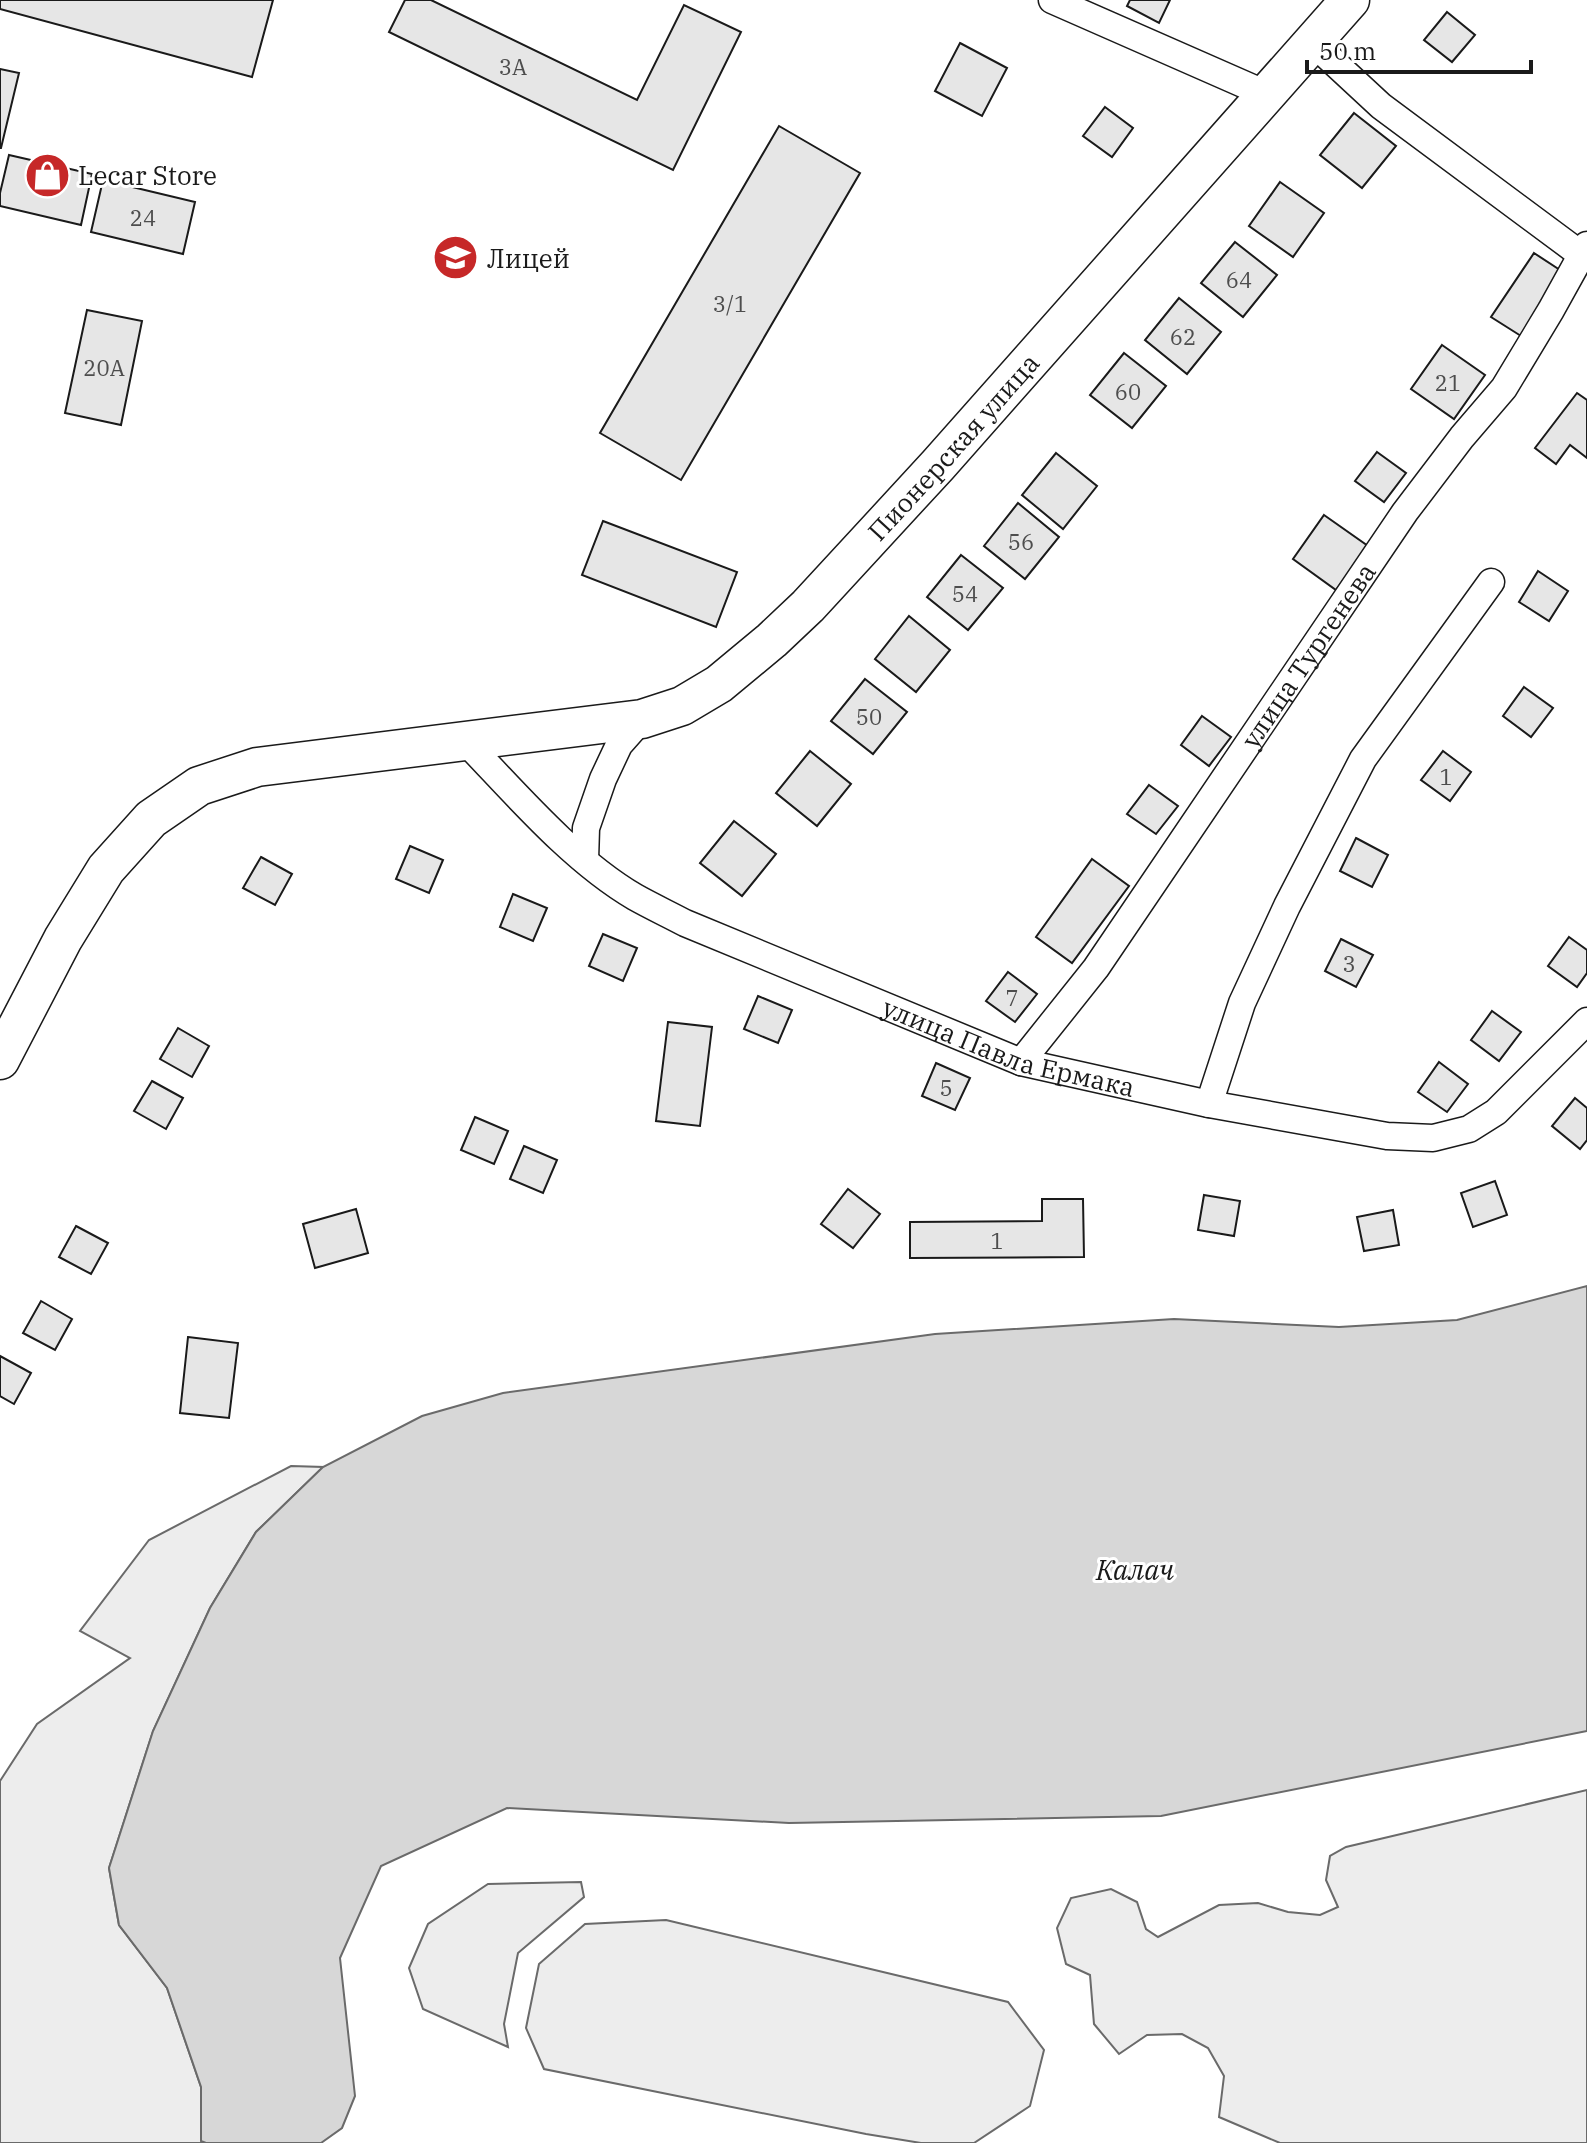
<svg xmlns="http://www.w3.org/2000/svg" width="1587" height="2143" font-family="'IBM Plex Serif',serif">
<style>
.built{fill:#ededed;stroke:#6a6a6a;stroke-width:2}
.water{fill:#d7d7d7;stroke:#6a6a6a;stroke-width:2}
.building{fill:#e6e6e6;stroke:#1a1a1a;stroke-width:2}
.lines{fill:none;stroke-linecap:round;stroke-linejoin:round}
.street-casing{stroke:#1a1a1a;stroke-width:29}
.secondary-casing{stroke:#1a1a1a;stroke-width:41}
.street{stroke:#fff;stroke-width:26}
.secondary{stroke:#fff;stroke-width:38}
.labels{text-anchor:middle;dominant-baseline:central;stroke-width:6;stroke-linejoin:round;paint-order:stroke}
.number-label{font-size:22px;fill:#4d4d4d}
.poi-label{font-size:26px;fill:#1a1a1a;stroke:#fff;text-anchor:start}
.street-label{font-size:26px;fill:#1a1a1a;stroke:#fff}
.water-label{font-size:28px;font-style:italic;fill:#1a1a1a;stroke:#fff}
</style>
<rect width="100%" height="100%" fill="#fff"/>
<g class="built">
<path d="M 291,1466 L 323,1467 L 256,1532 L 210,1608 L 153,1731 L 109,1868 L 119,1925 L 167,1988 L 201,2087 L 201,2140 L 206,2143 L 0,2143 L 0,1781 L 37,1724 L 130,1658 L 80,1631 L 149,1540 Z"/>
<path d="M 1587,1790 L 1587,2143 L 1280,2143 L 1219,2117 L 1224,2076 L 1208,2048 L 1182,2034 L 1147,2035 L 1119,2054 L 1094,2024 L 1090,1975 L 1066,1964 L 1057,1928 L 1071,1898 L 1111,1889 L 1137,1902 L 1146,1929 L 1158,1937 L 1219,1905 L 1258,1903 L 1288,1912 L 1320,1915 L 1338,1907 L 1326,1880 L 1330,1856 L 1346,1847 Z"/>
<path d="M 581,1882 L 584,1897 L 518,1953 L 504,2024 L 508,2047 L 423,2009 L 409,1968 L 428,1924 L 488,1884 Z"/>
<path d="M 666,1920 L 1008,2002 L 1044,2050 L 1030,2106 L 974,2143 L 921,2143 L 866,2134 L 544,2069 L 526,2028 L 539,1964 L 585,1924 Z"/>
</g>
<path class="water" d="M 1587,1286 L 1587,1731 L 1161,1816 L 789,1823 L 507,1808 L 381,1866 L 340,1958 L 355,2096 L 342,2128 L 321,2143 L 206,2143 L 201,2141 L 201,2087 L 167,1988 L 119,1925 L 109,1868 L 153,1731 L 210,1608 L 256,1532 L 323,1467 L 422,1416 L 503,1393 L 935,1334 L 1174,1319 L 1339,1327 L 1457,1320 Z"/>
<g class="building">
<path d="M 0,0 L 273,0 L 252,77 L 0,9 Z"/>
<path d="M 405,0 L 431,0 L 637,100 L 684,5 L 741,32 L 673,170 L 389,32 Z"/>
<path d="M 1130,0 L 1170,0 L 1159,23 L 1127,6 Z"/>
<path d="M 1447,12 L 1475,35 L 1452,62 L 1424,40 Z"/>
<path d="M 960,43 L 1007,68 L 982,116 L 935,91 Z"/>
<path d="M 0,69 L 19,73 L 1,148 L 0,148 Z"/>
<path d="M 1105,107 L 1133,128 L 1112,157 L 1083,136 Z"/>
<path d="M 1354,113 L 1396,146 L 1362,188 L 1320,155 Z"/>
<path d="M 779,126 L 860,173 L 681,480 L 600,433 Z"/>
<path d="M 9,155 L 92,174 L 81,225 L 0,206 L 0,193 Z"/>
<path d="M 103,180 L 195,202 L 183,254 L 91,232 Z"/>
<path d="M 1280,182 L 1324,213 L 1293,257 L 1249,226 Z"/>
<path d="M 1235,242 L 1277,275 L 1243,317 L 1201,283 Z"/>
<path d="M 1534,253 L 1563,272 L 1521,336 L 1491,317 Z"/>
<path d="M 1179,298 L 1221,332 L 1187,374 L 1145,340 Z"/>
<path d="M 87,310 L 142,321 L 121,425 L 65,413 Z"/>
<path d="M 1442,345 L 1485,375 L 1454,419 L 1411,389 Z"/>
<path d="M 1124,353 L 1166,386 L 1132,428 L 1090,395 Z"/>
<path d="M 1577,393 L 1587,400 L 1587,458 L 1570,445 L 1556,464 L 1535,448 Z"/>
<path d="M 1377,452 L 1406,473 L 1384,502 L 1355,481 Z"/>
<path d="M 1056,453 L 1097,486 L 1063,529 L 1022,495 Z"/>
<path d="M 1018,503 L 1059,537 L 1025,579 L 984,546 Z"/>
<path d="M 1324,515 L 1368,546 L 1336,590 L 1293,559 Z"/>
<path d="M 603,521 L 737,572 L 716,627 L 582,575 Z"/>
<path d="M 961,555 L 1003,588 L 968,630 L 927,597 Z"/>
<path d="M 1538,571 L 1568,591 L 1549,621 L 1519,602 Z"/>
<path d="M 909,616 L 950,650 L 916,692 L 875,659 Z"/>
<path d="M 865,679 L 907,712 L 873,754 L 831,721 Z"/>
<path d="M 1524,687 L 1553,708 L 1531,737 L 1503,716 Z"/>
<path d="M 1202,716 L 1231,737 L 1209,766 L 1181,745 Z"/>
<path d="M 810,751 L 851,784 L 817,826 L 776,793 Z"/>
<path d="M 1443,751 L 1471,772 L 1450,801 L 1421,780 Z"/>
<path d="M 1149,785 L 1178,806 L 1156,834 L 1127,814 Z"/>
<path d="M 734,821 L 776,854 L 742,896 L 700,863 Z"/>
<path d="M 1356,838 L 1388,855 L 1372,887 L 1340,871 Z"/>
<path d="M 410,846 L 443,860 L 429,893 L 396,879 Z"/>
<path d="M 261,857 L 292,874 L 275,905 L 243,888 Z"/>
<path d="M 1092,859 L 1129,886 L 1072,963 L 1036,937 Z"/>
<path d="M 513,894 L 547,908 L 533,941 L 500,927 Z"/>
<path d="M 603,934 L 637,948 L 623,981 L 589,966 Z"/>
<path d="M 1569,937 L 1587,950 L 1587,973 L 1577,987 L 1548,966 Z"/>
<path d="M 1341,939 L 1373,955 L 1356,987 L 1325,971 Z"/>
<path d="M 1008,972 L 1037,994 L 1015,1022 L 986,1001 Z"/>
<path d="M 758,996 L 792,1010 L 778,1043 L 744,1029 Z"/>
<path d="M 1492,1011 L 1521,1032 L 1499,1061 L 1471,1040 Z"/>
<path d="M 668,1022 L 712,1027 L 700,1126 L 656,1121 Z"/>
<path d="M 178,1028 L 209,1046 L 192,1077 L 160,1059 Z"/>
<path d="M 1439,1062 L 1468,1084 L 1447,1112 L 1418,1092 Z"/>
<path d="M 936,1063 L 970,1078 L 955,1110 L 922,1096 Z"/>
<path d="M 152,1081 L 183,1098 L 166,1129 L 134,1111 Z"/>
<path d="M 1575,1098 L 1587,1108 L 1587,1140 L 1580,1149 L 1552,1126 Z"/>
<path d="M 475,1117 L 508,1131 L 494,1164 L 461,1150 Z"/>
<path d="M 524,1146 L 557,1160 L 543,1193 L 510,1179 Z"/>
<path d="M 1495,1181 L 1507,1215 L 1473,1227 L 1461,1193 Z"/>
<path d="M 848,1189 L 880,1214 L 853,1248 L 821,1224 Z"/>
<path d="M 1204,1195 L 1240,1201 L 1234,1236 L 1198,1230 Z"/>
<path d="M 1042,1199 L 1083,1199 L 1084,1257 L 910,1258 L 910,1222 L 1042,1221 Z"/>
<path d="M 356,1209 L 368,1253 L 315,1268 L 303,1224 Z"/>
<path d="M 1393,1210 L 1399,1245 L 1364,1251 L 1357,1217 Z"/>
<path d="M 76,1226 L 108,1243 L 91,1274 L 59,1257 Z"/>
<path d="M 41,1301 L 72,1319 L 55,1350 L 23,1333 Z"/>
<path d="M 188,1337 L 238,1343 L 229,1418 L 180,1413 Z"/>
<path d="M 0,1356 L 31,1373 L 14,1404 L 0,1396 Z"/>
</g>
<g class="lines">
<defs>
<g id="street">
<path d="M 1052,0 L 1266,94"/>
<path d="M 1312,42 L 1381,106 L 1587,259"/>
<path id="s1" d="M 466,742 C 516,794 572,860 635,897 C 651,906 668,914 685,923 L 1021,1062 L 1209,1104 L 1387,1136 L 1433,1138 L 1469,1129 L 1496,1112 L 1587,1021"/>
<path d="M 585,860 L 586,828 L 603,779 L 619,745 L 642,719"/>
<path id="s2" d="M 1021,1062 L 1096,968 L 1405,512 L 1462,437 L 1504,388 L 1551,310 L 1587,245"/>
<path d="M 1209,1104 L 1242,1003 L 1287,906 L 1363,759 L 1491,582"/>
</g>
<g id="secondary">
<path id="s3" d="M 0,1060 L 63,939 L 106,869 L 151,819 L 199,786 L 257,767 L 642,719 L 682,706 L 719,684 L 772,640 L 808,606 L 938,465 L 1350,0"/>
</g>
</defs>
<use href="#street" class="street-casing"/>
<use href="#secondary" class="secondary-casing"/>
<use href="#street" class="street"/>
<use href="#secondary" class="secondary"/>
</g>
<defs>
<symbol id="shop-disc" viewBox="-11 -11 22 22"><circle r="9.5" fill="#c62828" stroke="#fff"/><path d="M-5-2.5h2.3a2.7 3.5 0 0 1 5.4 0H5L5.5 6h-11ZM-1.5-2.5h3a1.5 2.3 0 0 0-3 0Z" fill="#fff"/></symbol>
<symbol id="school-disc" viewBox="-11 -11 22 22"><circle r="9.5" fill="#c62828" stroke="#fff"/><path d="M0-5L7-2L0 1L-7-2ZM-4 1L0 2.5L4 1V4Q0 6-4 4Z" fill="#fff"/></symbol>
</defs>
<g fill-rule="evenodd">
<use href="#shop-disc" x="22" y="150" width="51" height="51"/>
<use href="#school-disc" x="430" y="232" width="51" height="51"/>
</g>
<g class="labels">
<g class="number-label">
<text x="513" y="66">3А</text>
<text x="143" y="217">24</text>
<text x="1239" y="279">64</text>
<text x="730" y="303">3/1</text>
<text x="1183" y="336">62</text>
<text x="104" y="367">20А</text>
<text x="1448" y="382">21</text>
<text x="1128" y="391">60</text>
<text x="1021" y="541">56</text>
<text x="965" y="593">54</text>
<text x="869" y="716">50</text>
<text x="1446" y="776">1</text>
<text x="1349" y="963">3</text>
<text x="1012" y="997">7</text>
<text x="946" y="1087">5</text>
<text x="997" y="1240">1</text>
</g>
<g class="poi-label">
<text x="78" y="175">Lecar Store</text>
<text x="487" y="258">Лицей</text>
</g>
<g class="street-label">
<text stroke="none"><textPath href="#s3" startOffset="1212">Пионерская улица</textPath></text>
<text stroke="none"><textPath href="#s2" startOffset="498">улица Тургенева</textPath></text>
<text stroke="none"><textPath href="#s1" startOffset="634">улица Павла Ермака</textPath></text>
</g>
<g class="water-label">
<text x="1135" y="1569">Калач</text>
</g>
</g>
<path d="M1307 60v12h224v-12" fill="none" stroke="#1a1a1a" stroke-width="4"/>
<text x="1319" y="60" font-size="24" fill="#1a1a1a" stroke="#ffffff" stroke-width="6" paint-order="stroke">50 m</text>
</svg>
